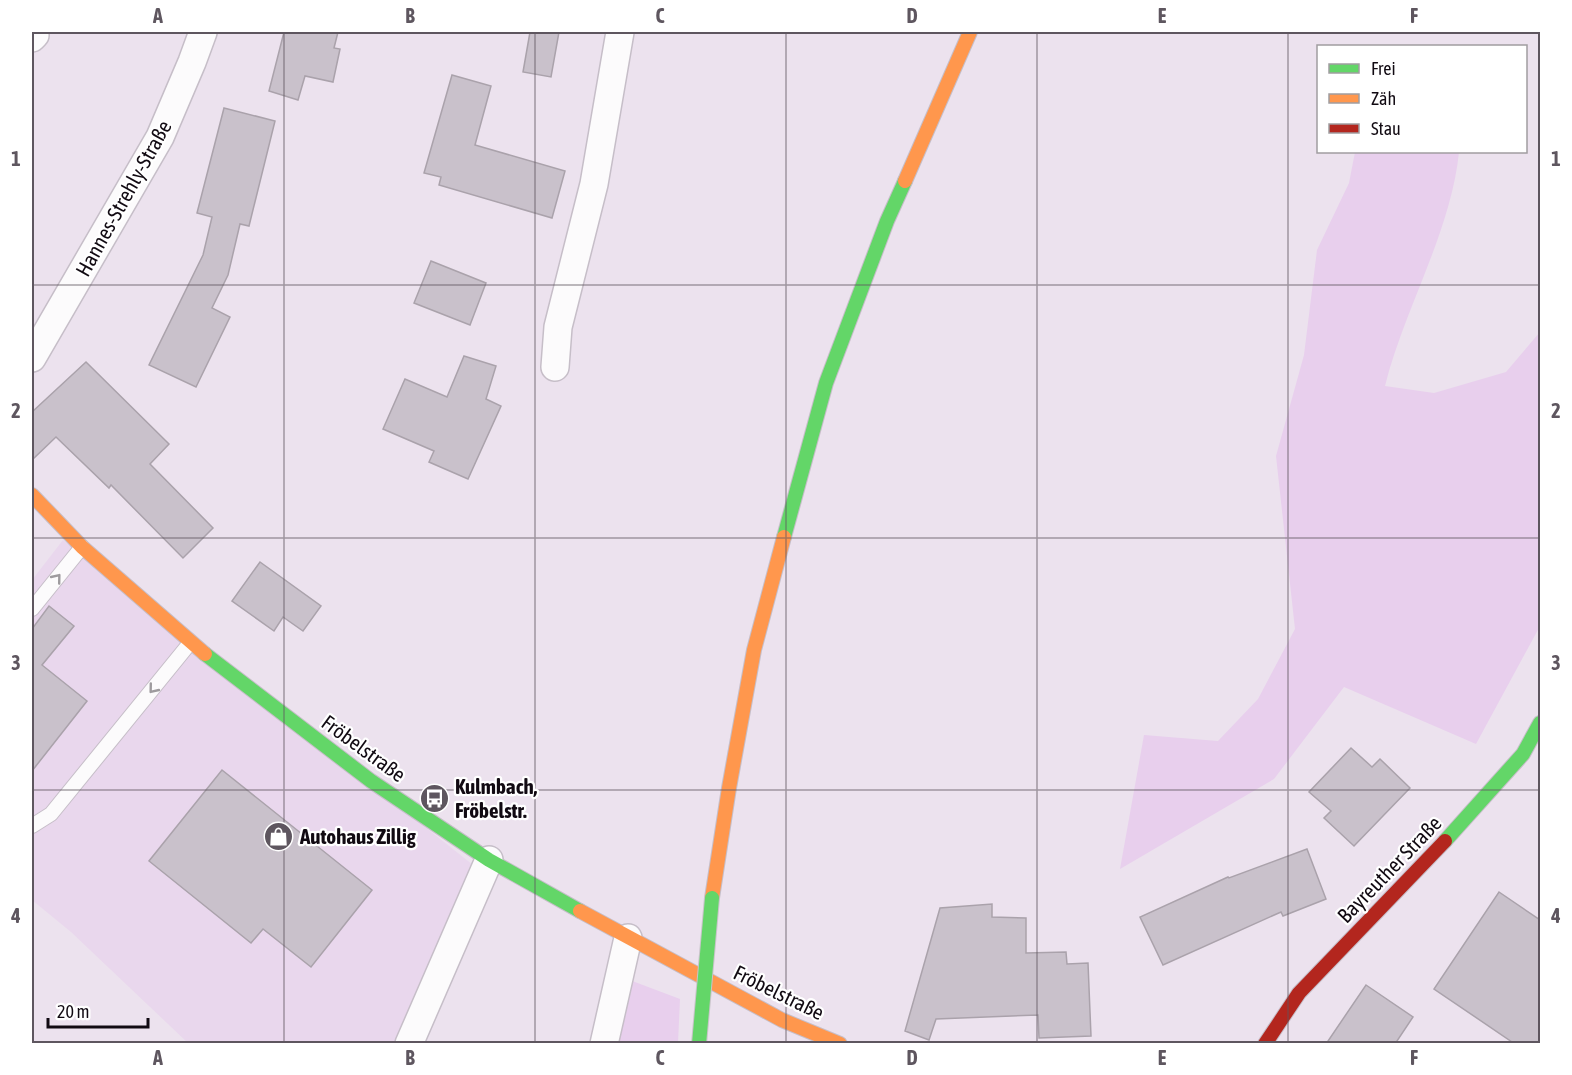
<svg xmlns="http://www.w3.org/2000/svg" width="1572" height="1075" font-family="'Asap Condensed',sans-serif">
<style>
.built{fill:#e9d7ed}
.green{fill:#e8cfed}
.building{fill:#c9c1cb;stroke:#aaa2ab;stroke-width:1.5}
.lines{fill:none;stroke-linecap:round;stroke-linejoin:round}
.lane-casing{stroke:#c6bec8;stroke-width:16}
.street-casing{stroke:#c6bec8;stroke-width:30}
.fast-casing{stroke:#c6bec8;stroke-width:16}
.slow-casing{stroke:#c6bec8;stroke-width:16}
.jam-casing{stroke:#c6bec8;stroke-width:16}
.lane{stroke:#fcfbfc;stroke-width:14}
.street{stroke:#fcfbfc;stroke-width:27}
.fast{stroke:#63d668;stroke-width:14}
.slow{stroke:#ff974d;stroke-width:14}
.jam{stroke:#b3261e;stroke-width:14}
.fast-bridge-casing{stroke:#c8c4c9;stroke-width:16;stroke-linecap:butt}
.fast-bridge{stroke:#63d668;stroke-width:14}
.oneway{stroke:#9e9b9e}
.grid{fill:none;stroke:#5e565f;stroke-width:1.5;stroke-opacity:0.55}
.labels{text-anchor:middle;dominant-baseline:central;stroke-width:4.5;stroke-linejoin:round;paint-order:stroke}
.street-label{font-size:21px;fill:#110a12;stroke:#fff}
.poi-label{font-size:21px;font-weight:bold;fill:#110a12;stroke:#fff;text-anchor:start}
.neatline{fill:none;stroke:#5e565f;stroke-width:2}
.grid-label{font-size:20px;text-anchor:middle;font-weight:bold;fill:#5e565f}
</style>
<rect width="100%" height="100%" fill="#ece2ee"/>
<path class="built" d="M 63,540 L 473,865 L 395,1043 L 188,1043 L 71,932 L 32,900 L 32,580 Z"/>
<g class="green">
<path d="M 1355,152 L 1459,152 C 1451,232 1404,309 1385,386 L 1434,393 L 1506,372 L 1540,332 L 1540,626 L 1476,744 L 1344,687 L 1274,779 L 1120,869 L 1144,735 L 1218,741 L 1258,699 L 1295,629 L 1276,456 L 1304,355 L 1317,250 L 1349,183 Z"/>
<path d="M 619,976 L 680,999 L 678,1043 L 604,1044 Z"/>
</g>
<g class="building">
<path d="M 284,32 L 338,32 L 334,48 L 340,49 L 333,82 L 305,76 L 298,100 L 269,91 Z"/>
<path d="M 530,32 L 559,32 L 551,77 L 523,72 Z"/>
<path d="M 452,75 L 491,86 L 475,145 L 565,171 L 552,218 L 439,185 L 441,177 L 424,173 Z"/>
<path d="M 224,108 L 275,121 L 249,226 L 240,224 L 228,275 L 212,308 L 230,317 L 196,387 L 149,365 L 203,255 L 212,217 L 197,213 Z"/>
<path d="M 431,261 L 486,283 L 470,325 L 414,303 Z"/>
<path d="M 464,356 L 496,366 L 486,399 L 501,406 L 468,479 L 429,462 L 434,451 L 383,429 L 405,379 L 447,397 Z"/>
<path d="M 86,362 L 169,444 L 150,464 L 213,528 L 183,558 L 111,485 L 109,488 L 56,437 L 32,460 L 32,412 Z"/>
<path d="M 260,562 L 321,606 L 303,631 L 283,617 L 274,631 L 232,601 Z"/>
<path d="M 49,606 L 74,626 L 42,665 L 87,701 L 32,771 L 32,629 Z"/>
<path d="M 1351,748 L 1372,767 L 1380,759 L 1410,788 L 1354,846 L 1324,818 L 1331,811 L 1309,792 Z"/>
<path d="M 222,770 L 372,890 L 311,967 L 263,929 L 251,943 L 149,861 Z"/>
<path d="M 1307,849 L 1326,899 L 1283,916 L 1281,912 L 1163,965 L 1140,917 L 1228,877 L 1229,878 Z"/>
<path d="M 1499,892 L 1540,920 L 1540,1044 L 1515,1044 L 1434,989 Z"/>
<path d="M 992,904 L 992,917 L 1026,918 L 1026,953 L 1066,952 L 1067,964 L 1088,963 L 1091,1036 L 1039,1038 L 1038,1015 L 936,1019 L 929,1040 L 905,1031 L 940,908 Z"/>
<path d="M 1366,985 L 1413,1017 L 1395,1044 L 1326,1044 Z"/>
</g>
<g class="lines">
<defs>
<g id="lane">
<path d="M 32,609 L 82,547"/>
<path d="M 32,826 L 51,814 L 190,643"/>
</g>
<g id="street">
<path d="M 32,38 L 35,35"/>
<path d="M 32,358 L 160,137 L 192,62 L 203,32"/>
<path d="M 555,367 L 558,327 L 594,184 L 620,32"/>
<path d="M 409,1044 L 489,860"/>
<path d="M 604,1044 L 628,938"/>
</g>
<g id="fast">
<path d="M 784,537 L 826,383 L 887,221 L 905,181"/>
<path d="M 205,654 L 371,781 L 489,860 L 580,911"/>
<path d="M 1445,841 L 1523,754 L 1540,723"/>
</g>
<g id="slow">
<path d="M 905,181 L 970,32"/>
<path d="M 32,495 L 82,547 L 205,654"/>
<path d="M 712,898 L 729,788 L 754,650 L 784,537"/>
<path d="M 580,911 L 782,1020 L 840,1044"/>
</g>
<path id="jam" d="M 1265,1044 L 1299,993 L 1445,841"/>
</defs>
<use href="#lane" class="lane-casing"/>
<use href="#street" class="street-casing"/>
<use href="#fast" class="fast-casing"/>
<use href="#slow" class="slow-casing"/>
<use href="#jam" class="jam-casing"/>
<use href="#lane" class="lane"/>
<use href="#street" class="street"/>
<use href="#fast" class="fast"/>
<use href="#slow" class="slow"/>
<use href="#jam" class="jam"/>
<defs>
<path id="fast-bridge" d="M 699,1044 L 712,898"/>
</defs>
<use href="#fast-bridge" class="fast-bridge-casing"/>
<use href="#fast-bridge" class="fast-bridge"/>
</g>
<defs><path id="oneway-chevron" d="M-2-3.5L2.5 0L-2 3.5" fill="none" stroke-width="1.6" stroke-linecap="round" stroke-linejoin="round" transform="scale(1.5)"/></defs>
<g class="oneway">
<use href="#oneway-chevron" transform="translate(57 578) rotate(-51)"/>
<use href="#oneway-chevron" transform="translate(153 689) rotate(129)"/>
</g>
<path class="grid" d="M 284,32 L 284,1044M 535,32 L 535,1044M 786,32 L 786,1044M 1037,32 L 1037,1044M 1288,32 L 1288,1044M 32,285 L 1540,285M 32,538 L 1540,538M 32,790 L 1540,790"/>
<defs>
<symbol id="bus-disc" viewBox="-11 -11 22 22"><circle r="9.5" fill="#5e565f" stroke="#fff"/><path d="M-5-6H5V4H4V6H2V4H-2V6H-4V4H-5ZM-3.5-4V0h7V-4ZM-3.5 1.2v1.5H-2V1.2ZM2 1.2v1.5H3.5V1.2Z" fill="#fff"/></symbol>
<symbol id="shop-disc" viewBox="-11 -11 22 22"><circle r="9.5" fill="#5e565f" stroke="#fff"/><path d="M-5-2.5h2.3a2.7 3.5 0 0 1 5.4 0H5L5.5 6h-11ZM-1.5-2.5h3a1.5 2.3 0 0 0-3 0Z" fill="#fff"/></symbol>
</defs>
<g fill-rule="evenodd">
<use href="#bus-disc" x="418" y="782" width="33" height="33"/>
<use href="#shop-disc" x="262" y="820" width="33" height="33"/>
</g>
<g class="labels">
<g class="street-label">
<text transform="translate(123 198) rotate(-61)">Hannes-Strehly-Straße</text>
<text transform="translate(364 748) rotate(36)">Fröbelstraße</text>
<text transform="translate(1389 869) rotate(-46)">Bayreuther Straße</text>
<text transform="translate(779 992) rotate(26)">Fröbelstraße</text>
</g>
<g class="poi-label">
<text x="455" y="786">Kulmbach,<tspan x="455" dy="24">Fröbelstr.</tspan></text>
<text x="300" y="836">Autohaus Zillig</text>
</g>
</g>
<rect width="1572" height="1075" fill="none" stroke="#ffffff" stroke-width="66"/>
<rect x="1317" y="45" width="210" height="108" fill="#ffffff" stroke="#a09da0" stroke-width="1.5"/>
<rect x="1329" y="64" width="30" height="9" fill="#63d668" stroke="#a09da0" stroke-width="1.5"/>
<text x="1371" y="75" font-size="18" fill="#110a12">Frei</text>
<rect x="1329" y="94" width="30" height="9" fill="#ff974d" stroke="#a09da0" stroke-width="1.5"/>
<text x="1371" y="105" font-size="18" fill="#110a12">Zäh</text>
<rect x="1329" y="124" width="30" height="9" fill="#b3261e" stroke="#a09da0" stroke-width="1.5"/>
<text x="1371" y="135" font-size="18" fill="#110a12">Stau</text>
<path d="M48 1018v9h100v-9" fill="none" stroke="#110a12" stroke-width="3"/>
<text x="57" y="1018" font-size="18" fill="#110a12" stroke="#ffffff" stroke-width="4.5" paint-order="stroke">20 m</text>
<rect x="33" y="33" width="1506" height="1009" class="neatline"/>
<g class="grid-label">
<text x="158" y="23">A</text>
<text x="410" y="23">B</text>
<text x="660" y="23">C</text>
<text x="912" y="23">D</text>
<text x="1162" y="23">E</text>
<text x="1414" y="23">F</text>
<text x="16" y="166">1</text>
<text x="1556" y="166">1</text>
<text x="16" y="418">2</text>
<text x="1556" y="418">2</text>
<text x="16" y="670">3</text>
<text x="1556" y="670">3</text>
<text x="16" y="923">4</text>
<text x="1556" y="923">4</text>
<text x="158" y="1065">A</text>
<text x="410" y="1065">B</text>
<text x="660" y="1065">C</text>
<text x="912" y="1065">D</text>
<text x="1162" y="1065">E</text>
<text x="1414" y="1065">F</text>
</g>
</svg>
